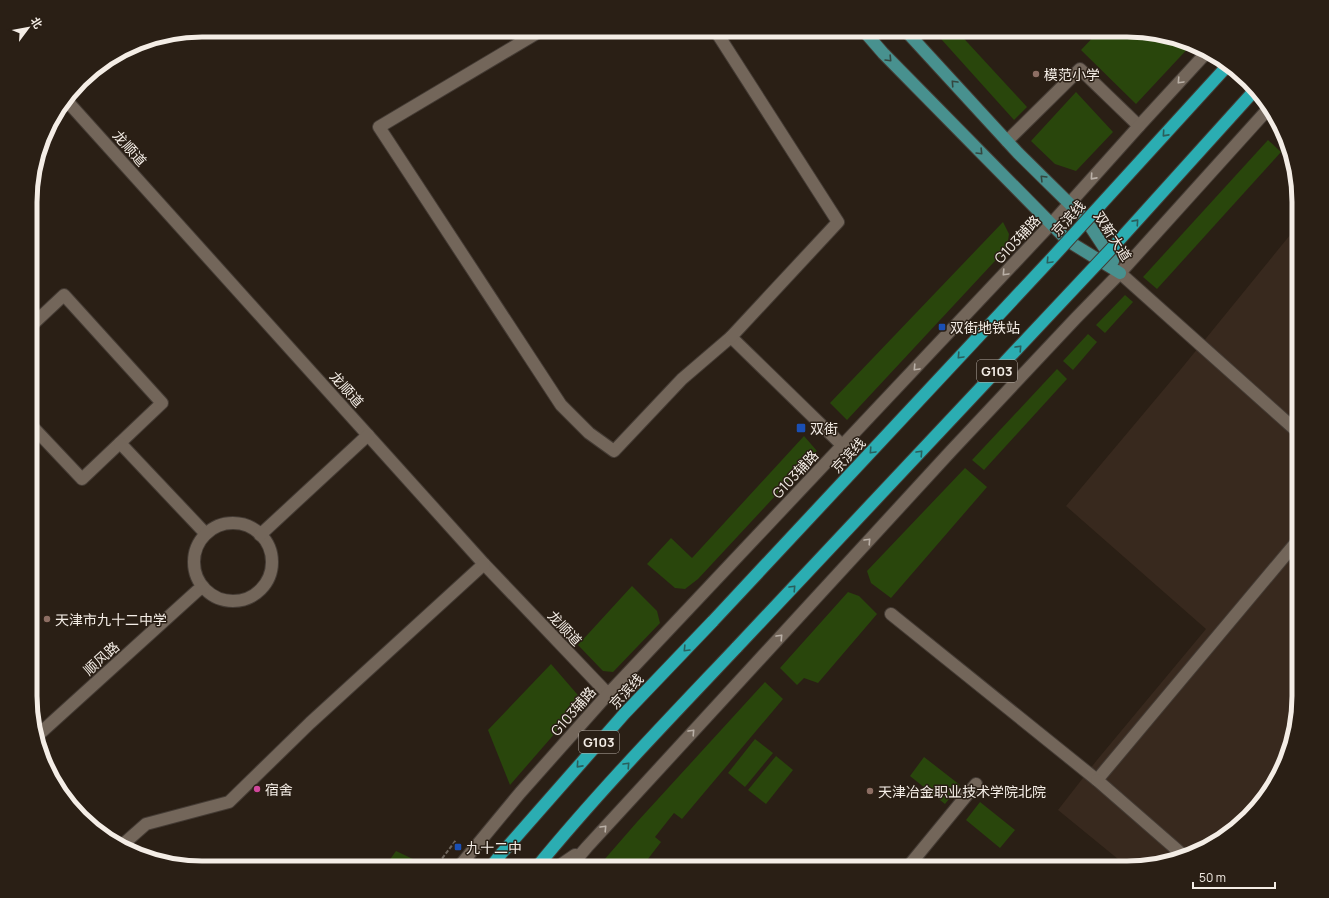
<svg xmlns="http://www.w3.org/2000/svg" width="1329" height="898" font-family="Manrope,'Noto Sans SC',sans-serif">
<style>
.industrial{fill:#38291e}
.green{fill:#29460c}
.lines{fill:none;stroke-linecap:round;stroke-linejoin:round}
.minor-casing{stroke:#443b34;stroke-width:14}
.major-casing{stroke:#443b34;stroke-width:14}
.highway-casing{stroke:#443b34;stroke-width:14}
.path{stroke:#6e655c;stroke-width:2;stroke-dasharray:4 2;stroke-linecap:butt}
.minor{stroke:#73665a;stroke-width:12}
.major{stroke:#48918f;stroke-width:12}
.highway{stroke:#2badb2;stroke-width:12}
.highway-bridge-casing{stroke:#443b34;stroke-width:14;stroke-linecap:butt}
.highway-bridge{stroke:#2badb2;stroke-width:12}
.oneway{stroke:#344740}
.oneway2{stroke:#bab0a7}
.oneway3{stroke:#2a5f5c}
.education-dot{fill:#8d6e63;stroke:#2a1f15;stroke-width:1.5}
.transit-dot{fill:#1a4fb4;stroke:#2a1f15;stroke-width:1.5}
.hotel-dot{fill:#d1479c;stroke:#2a1f15;stroke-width:1.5}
.labels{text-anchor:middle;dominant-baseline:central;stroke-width:3;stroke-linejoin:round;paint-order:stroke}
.shield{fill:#2a1f15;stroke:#b7afa7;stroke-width:1}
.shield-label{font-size:13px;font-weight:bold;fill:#f4ede6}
.poi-label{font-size:14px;fill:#f4ede6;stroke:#2a1f15;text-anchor:start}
.street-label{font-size:14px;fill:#f4ede6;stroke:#2a1f15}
.rim{fill:none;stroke:#f4ede6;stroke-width:5}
</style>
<rect width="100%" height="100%" fill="#2a1f15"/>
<path class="industrial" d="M 1299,224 L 1299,707 L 1290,752 L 1264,801 L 1203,850 L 1129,868 L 1058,810 L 1097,760 L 1206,629 L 1066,506 L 1181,369 Z"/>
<g class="green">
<path d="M 933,30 L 956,30 L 1027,107 L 1014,120 Z"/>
<path d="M 1100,30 C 1129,30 1166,30 1192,44 L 1136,104 L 1081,50 Z"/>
<path d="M 1076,92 L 1113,132 L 1076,171 L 1055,164 L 1031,141 Z"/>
<path d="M 1268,140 L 1281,152 L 1157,289 L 1143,277 Z"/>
<path d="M 1003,222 L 1009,234 L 1007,248 L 847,420 L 830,403 Z"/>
<path d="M 1125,295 L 1133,302 L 1105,333 L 1096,325 Z"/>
<path d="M 1088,334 L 1097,342 L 1073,370 L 1063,361 Z"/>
<path d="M 1057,369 L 1067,379 L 984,470 L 972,460 Z"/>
<path d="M 804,436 L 817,451 L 698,579 L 685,589 L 675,588 L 647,564 L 671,538 L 692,558 Z"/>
<path d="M 965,468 L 987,487 L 891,598 L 871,583 L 867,571 Z"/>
<path d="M 632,586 L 657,611 L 660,623 L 613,672 L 603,671 L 578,645 Z"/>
<path d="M 848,592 L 859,596 L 877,614 L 818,683 L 804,678 L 797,685 L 780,668 Z"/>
<path d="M 551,664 L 583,701 L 510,785 L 488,730 Z"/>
<path d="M 765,682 L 783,699 L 682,819 L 674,813 L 655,837 L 661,842 L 641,868 L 635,863 L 631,868 L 597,868 L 637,822 Z"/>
<path d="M 755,739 L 773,753 L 745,787 L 728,773 Z"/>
<path d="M 776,756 L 793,770 L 766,804 L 748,790 Z"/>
<path d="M 924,757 L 960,785 L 945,804 L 910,776 Z"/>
<path d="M 980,802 L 1015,830 L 1000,848 L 966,820 Z"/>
<path d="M 396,851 L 432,868 L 384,868 Z"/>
</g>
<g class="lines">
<defs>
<g id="minor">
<path d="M 542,30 L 379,127 L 561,405 L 589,433 L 614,451 L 682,379 L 731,337 L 843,446"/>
<path d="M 715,30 L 838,222 L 731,337"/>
<path d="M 67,101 L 484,564 L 608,694"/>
<path d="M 1007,141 L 1080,69 L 1139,126"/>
<path d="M 1120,273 L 1299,433"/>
<path d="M 31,326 L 64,295 L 162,403 L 82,479 L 31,425"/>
<path d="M 120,443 L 206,534"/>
<circle cx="233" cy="562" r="39"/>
<path d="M 260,535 L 368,435"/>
<path d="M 891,614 L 1097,780 L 1299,539"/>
<path d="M 37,736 L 197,591 L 203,587"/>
<path d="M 1097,780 L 1183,855"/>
<path d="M 121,846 L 146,824 L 229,802 L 310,723 L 484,564"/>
<path d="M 458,868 L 520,793 L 608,694 L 1052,223 L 1139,126 L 1207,52"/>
<path d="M 556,868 L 575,855"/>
<path d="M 569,868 L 587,847 L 951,451 L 1076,318 L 1120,273 L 1269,108"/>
<path d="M 907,868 L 976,784"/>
</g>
<g id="major">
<path d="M 863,30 L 883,53 L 1068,241 L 1120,273"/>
<path d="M 905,30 L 1018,153 L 1086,220 L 1113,261"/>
</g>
<g id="highway">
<path d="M 490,868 L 501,854 L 625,713 L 713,621"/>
<path d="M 536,868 C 599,791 669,719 737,647"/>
</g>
</defs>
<use href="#minor" class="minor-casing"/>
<use href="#major" class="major-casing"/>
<use href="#highway" class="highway-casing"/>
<path class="path" d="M 435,868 L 456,840"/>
<use href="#minor" class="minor"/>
<use href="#major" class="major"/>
<use href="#highway" class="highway"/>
<defs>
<g id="highway-bridge">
<path d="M 713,621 L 1051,259 L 1229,64"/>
<path d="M 737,647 L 1113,247 L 1254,91"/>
</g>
</defs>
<use href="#highway-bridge" class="highway-bridge-casing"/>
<use href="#highway-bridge" class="highway-bridge"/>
</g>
<defs><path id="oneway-chevron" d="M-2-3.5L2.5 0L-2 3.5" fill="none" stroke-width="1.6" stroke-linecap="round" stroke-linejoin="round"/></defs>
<g class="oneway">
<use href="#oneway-chevron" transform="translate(889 59) rotate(46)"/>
<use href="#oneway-chevron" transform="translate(954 83) rotate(-133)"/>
<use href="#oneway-chevron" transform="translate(980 152) rotate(46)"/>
<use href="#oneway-chevron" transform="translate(1043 178) rotate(-135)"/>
</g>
<g class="oneway2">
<use href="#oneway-chevron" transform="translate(1180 81) rotate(133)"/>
<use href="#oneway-chevron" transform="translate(1093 177) rotate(132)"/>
<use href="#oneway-chevron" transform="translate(1005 273) rotate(133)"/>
<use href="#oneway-chevron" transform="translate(916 368) rotate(133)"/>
<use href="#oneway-chevron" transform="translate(868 541) rotate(-47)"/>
<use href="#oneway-chevron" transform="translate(780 637) rotate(-47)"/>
<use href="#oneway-chevron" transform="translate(692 732) rotate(-47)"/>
<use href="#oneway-chevron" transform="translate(604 828) rotate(-47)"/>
</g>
<g class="oneway3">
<use href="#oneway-chevron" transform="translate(1165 134) rotate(132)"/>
<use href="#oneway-chevron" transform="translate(1136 222) rotate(-48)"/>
<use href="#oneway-chevron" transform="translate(1049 261) rotate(133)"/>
<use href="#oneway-chevron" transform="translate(1019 348) rotate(-47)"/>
<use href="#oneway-chevron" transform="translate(960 356) rotate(133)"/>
<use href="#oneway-chevron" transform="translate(872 451) rotate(133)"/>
<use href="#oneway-chevron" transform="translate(920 453) rotate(-47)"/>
<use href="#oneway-chevron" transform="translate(793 588) rotate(-47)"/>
<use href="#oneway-chevron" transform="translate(686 649) rotate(134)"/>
<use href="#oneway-chevron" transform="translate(579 765) rotate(132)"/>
<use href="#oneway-chevron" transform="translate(627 765) rotate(-47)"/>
</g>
<g class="education-dot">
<circle cx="1036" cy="74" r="4"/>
<circle cx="47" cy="619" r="4"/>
<circle cx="870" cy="791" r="4"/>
</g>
<g class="transit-dot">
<rect x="938" y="323" width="8" height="8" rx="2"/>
<rect x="796" y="423" width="10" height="10" rx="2"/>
<rect x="454" y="843" width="8" height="8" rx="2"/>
</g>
<circle class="hotel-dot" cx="257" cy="789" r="4"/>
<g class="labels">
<g class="shield">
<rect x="977" y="360" width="40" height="22" rx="3"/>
<rect x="579" y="731" width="40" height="22" rx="3"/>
</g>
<g class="shield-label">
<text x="997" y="371">G103</text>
<text x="599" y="742">G103</text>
</g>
<g class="poi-label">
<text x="1044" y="74">模范小学</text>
<text x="950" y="327">双街地铁站</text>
<text x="810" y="428">双街</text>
<text x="55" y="619">天津市九十二中学</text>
<text x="265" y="789">宿舍</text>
<text x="878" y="791">天津冶金职业技术学院北院</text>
<text x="466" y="847">九十二中</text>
</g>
<g class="street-label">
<text transform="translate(130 148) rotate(48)">龙顺道</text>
<text transform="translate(1068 218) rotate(-48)">京滨线</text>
<text transform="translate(1113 236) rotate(57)">双新大道</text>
<text transform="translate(1017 239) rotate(-47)">G103辅路</text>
<text transform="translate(347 389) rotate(48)">龙顺道</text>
<text transform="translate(848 455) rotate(-47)">京滨线</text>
<text transform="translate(795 474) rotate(-47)">G103辅路</text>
<text transform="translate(565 628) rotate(47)">龙顺道</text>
<text transform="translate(101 658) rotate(-42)">顺风路</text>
<text transform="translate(626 691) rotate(-47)">京滨线</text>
<text transform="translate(573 711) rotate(-49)">G103辅路</text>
</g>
</g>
<path d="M0 0H1329V898H0ZM202 37H1127A165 165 0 0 1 1292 202V696A165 165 0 0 1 1127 861H202A165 165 0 0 1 37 696V202A165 165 0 0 1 202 37Z" fill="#2a1f15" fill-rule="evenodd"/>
<path class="rim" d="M202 37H1127A165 165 0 0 1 1292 202V696A165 165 0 0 1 1127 861H202A165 165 0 0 1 37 696V202A165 165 0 0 1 202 37Z"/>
<g transform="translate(28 28) rotate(58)" stroke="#2a1f15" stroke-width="3" paint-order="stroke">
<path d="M0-3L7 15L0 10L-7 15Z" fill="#f4ede6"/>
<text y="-6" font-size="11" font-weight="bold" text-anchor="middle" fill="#f4ede6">北</text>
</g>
<path d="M1193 882v6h82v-6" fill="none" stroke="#f4ede6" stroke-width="2"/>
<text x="1199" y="882" font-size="12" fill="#f4ede6" stroke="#2a1f15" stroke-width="3" paint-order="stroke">50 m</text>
</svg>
